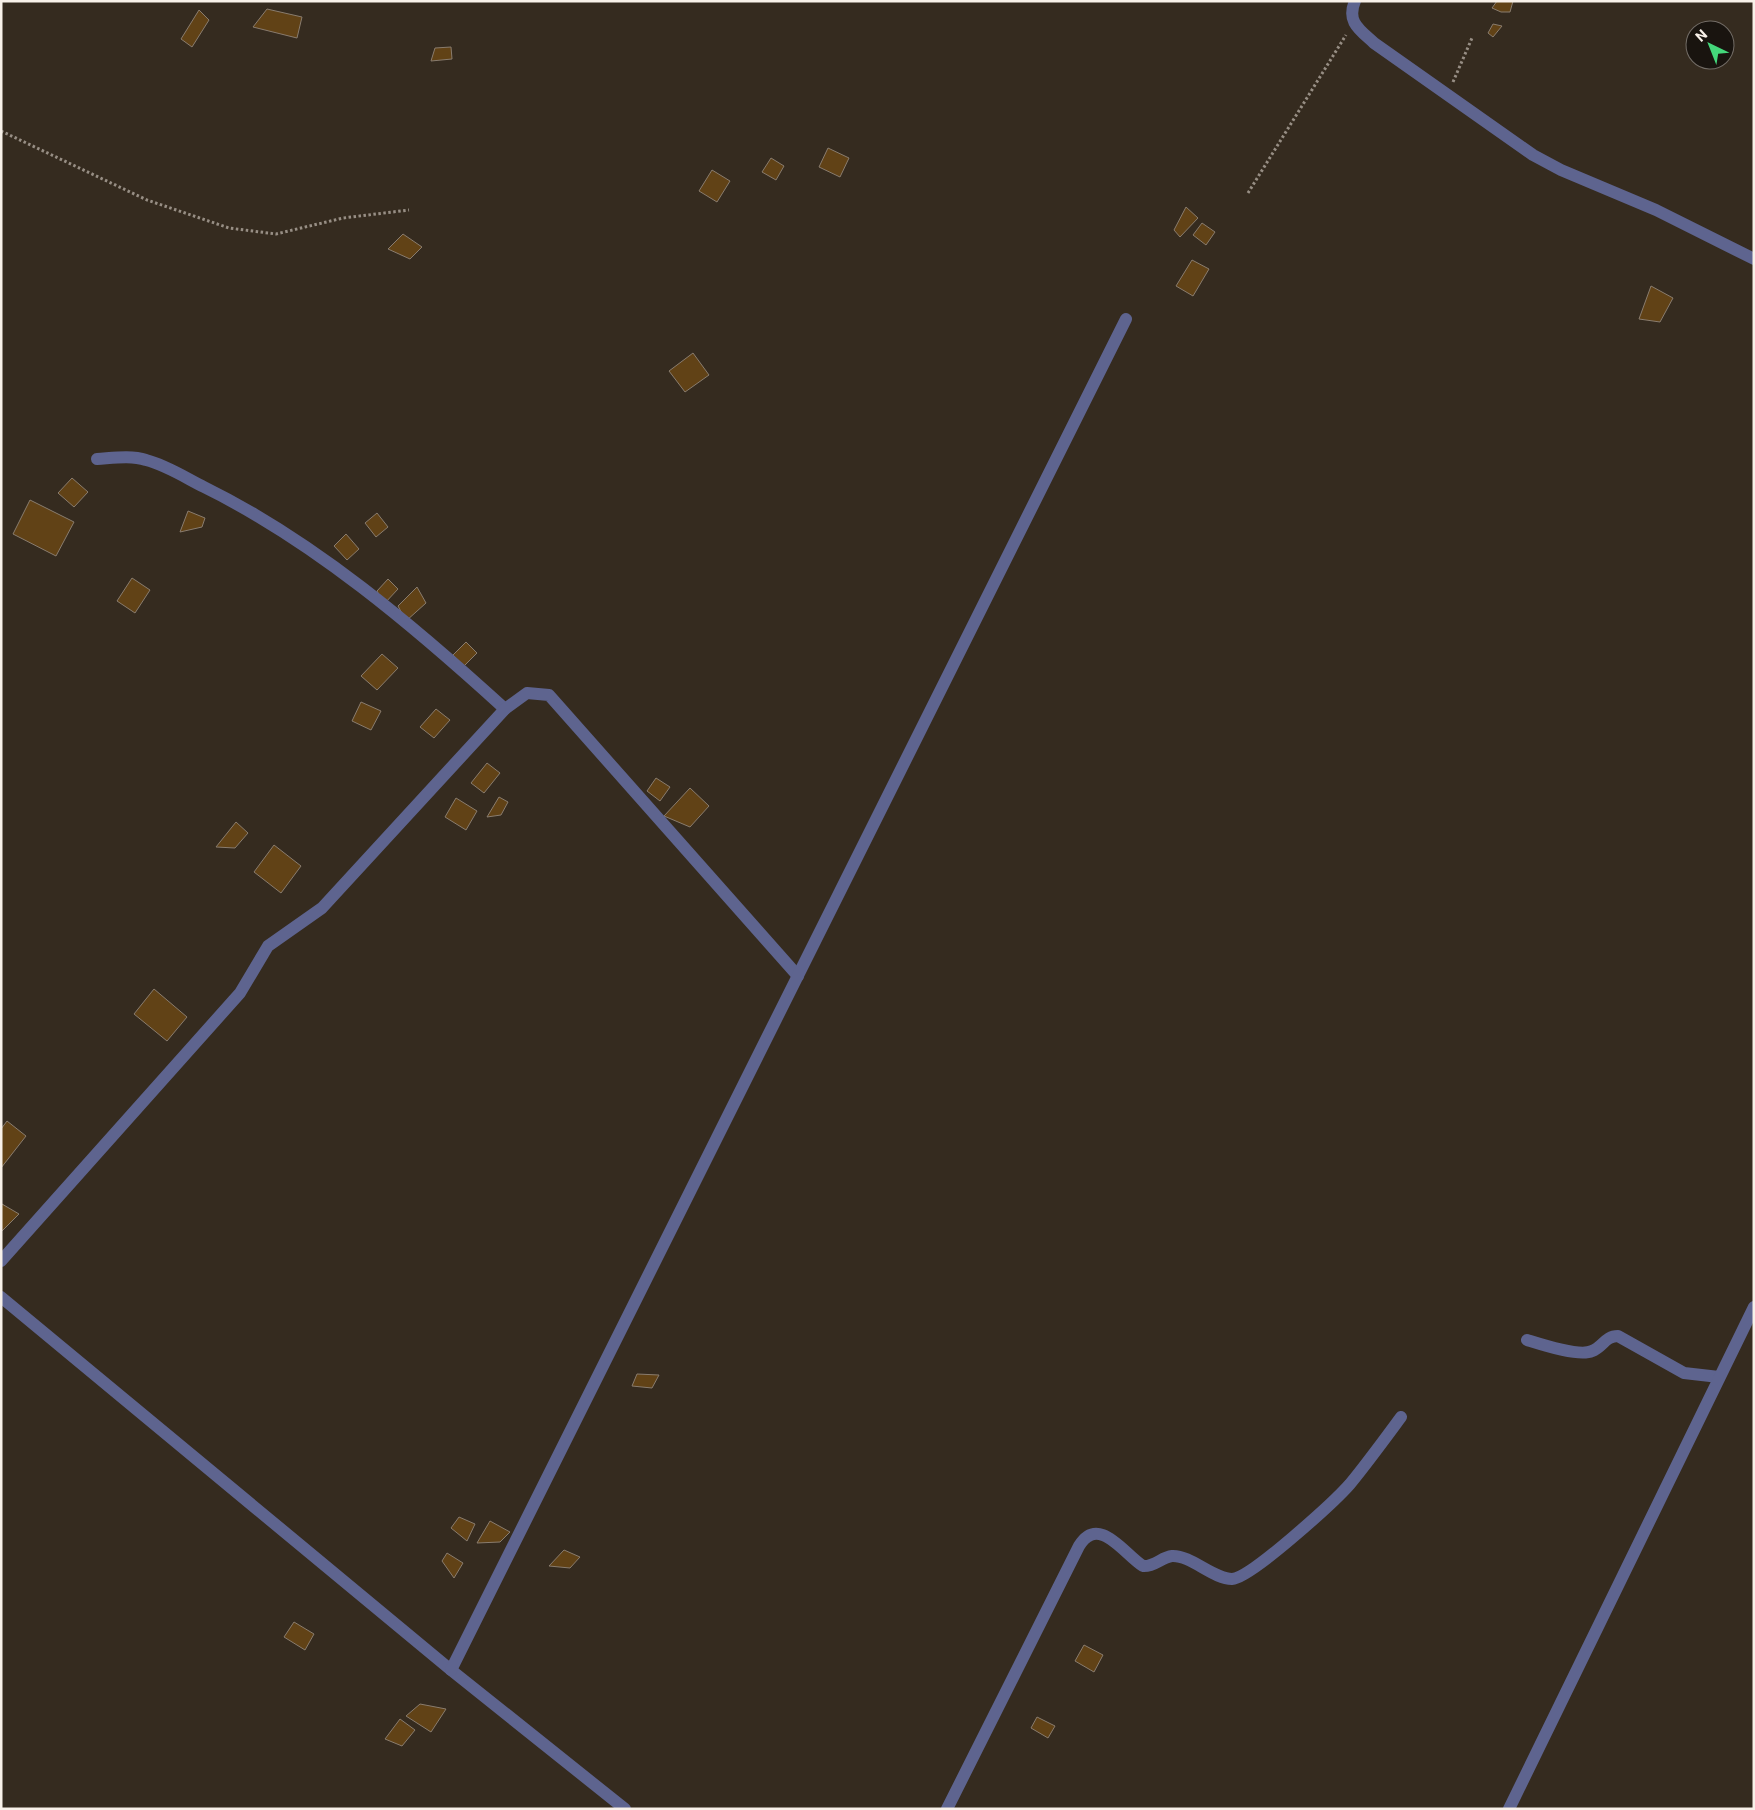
<svg xmlns="http://www.w3.org/2000/svg" width="1755" height="1810" font-family="Roboto,sans-serif">
<style>
.building{fill:#614216;stroke:#897c6e}
.lines{fill:none;stroke-linecap:round;stroke-linejoin:round}
.path{stroke:#978e84;stroke-width:3;stroke-dasharray:2.5 2.5;stroke-linecap:butt}
.minor{stroke:#5e648f;stroke-width:12}
</style>
<rect width="100%" height="100%" fill="#352b1f"/>
<g class="building">
<path d="M 1497,1 L 1513,1 L 1510,12 L 1501,12 L 1492,8 Z"/>
<path d="M 267,9 L 302,17 L 297,38 L 253,27 Z"/>
<path d="M 199,10 L 209,20 L 192,47 L 181,39 Z"/>
<path d="M 1493,24 L 1502,26 L 1493,37 L 1488,33 Z"/>
<path d="M 451,47 L 452,59 L 431,61 L 435,48 Z"/>
<path d="M 828,148 L 849,158 L 840,177 L 819,167 Z"/>
<path d="M 771,158 L 784,166 L 776,180 L 762,172 Z"/>
<path d="M 712,170 L 730,181 L 717,202 L 699,191 Z"/>
<path d="M 1186,207 L 1198,218 L 1180,237 L 1174,230 Z"/>
<path d="M 1202,223 L 1215,232 L 1206,245 L 1193,235 Z"/>
<path d="M 403,234 L 422,247 L 410,259 L 388,249 Z"/>
<path d="M 1192,260 L 1209,269 L 1193,296 L 1176,286 Z"/>
<path d="M 1651,286 L 1673,298 L 1660,322 L 1639,319 Z"/>
<path d="M 693,353 L 709,375 L 685,392 L 669,371 Z"/>
<path d="M 72,478 L 88,492 L 74,507 L 58,493 Z"/>
<path d="M 30,500 L 74,522 L 56,556 L 13,534 Z"/>
<path d="M 188,511 L 205,518 L 202,527 L 180,532 Z"/>
<path d="M 377,513 L 388,527 L 376,537 L 365,523 Z"/>
<path d="M 346,534 L 359,549 L 347,560 L 334,546 Z"/>
<path d="M 132,578 L 150,590 L 135,613 L 117,601 Z"/>
<path d="M 388,579 L 398,589 L 384,604 L 377,591 Z"/>
<path d="M 417,587 L 426,603 L 406,621 L 398,606 Z"/>
<path d="M 466,642 L 477,653 L 464,666 L 453,655 Z"/>
<path d="M 382,654 L 398,668 L 377,690 L 361,676 Z"/>
<path d="M 361,702 L 381,711 L 371,730 L 352,721 Z"/>
<path d="M 436,709 L 450,720 L 434,738 L 420,727 Z"/>
<path d="M 487,763 L 500,773 L 484,793 L 471,783 Z"/>
<path d="M 656,778 L 670,787 L 660,801 L 647,791 Z"/>
<path d="M 690,788 L 709,806 L 690,827 L 664,816 Z"/>
<path d="M 499,797 L 508,802 L 501,815 L 487,817 Z"/>
<path d="M 456,798 L 477,811 L 466,830 L 445,817 Z"/>
<path d="M 236,822 L 248,833 L 235,848 L 216,847 Z"/>
<path d="M 274,845 L 301,866 L 281,893 L 254,872 Z"/>
<path d="M 154,989 L 187,1017 L 167,1041 L 134,1014 Z"/>
<path d="M 7,1121 L 26,1136 L 1,1168 L 1,1129 Z"/>
<path d="M 2,1204 L 19,1214 L 1,1232 L 1,1205 Z"/>
<path d="M 637,1374 L 659,1375 L 652,1388 L 632,1386 Z"/>
<path d="M 459,1517 L 475,1524 L 467,1541 L 451,1528 Z"/>
<path d="M 490,1521 L 510,1532 L 500,1542 L 477,1543 Z"/>
<path d="M 564,1550 L 580,1557 L 570,1568 L 549,1566 Z"/>
<path d="M 447,1553 L 463,1563 L 454,1578 L 442,1561 Z"/>
<path d="M 294,1622 L 314,1634 L 305,1650 L 284,1637 Z"/>
<path d="M 1084,1645 L 1103,1655 L 1094,1672 L 1075,1661 Z"/>
<path d="M 420,1704 L 446,1709 L 431,1732 L 406,1716 Z"/>
<path d="M 1037,1717 L 1055,1726 L 1048,1738 L 1031,1728 Z"/>
<path d="M 400,1719 L 415,1730 L 402,1746 L 385,1739 Z"/>
</g>
<g class="lines">
<g class="path">
<path d="M 1453,82 L 1472,38"/>
<path d="M 1,131 L 147,200 L 229,228 L 276,234 L 343,218 L 409,210"/>
<path d="M 1248,193 L 1346,35"/>
</g>
<g class="minor">
<path d="M 1355,1 C 1346,22 1360,30 1374,43 L 1533,155 L 1561,170 L 1656,210 L 1754,259"/>
<path d="M 97,459 C 113,458 131,455 146,460 C 166,465 186,478 204,487 C 314,541 415,627 505,709"/>
<path d="M 1,1261 L 240,993 L 268,946 L 322,908 L 505,709 L 527,693 L 549,695 L 798,976"/>
<path d="M 1,1297 L 451,1670 L 625,1809"/>
<path d="M 1527,1340 C 1540,1344 1579,1357 1592,1351 C 1603,1347 1605,1336 1618,1336 L 1684,1373 L 1719,1377"/>
<path d="M 451,1670 L 1126,319"/>
<path d="M 947,1809 L 1079,1546 C 1099,1514 1124,1554 1143,1566 C 1154,1567 1162,1557 1172,1556 C 1191,1555 1213,1579 1232,1579 C 1251,1578 1335,1501 1350,1484 C 1368,1462 1384,1440 1401,1417"/>
<path d="M 1509,1809 L 1754,1307"/>
</g>
</g>
<rect width="1755" height="1810" fill="none" stroke="#f8f1e9" stroke-width="5"/>
<g transform="translate(1710 45) rotate(317)"><circle r="24" fill="#19140f" stroke="#726c66"/>
<path d="M0-4L9 19L0 12L-9 19Z" fill="#44d77b"/>
<text y="-8" font-size="14" font-weight="bold" text-anchor="middle" fill="#f8f1e9">N</text>
</g>
</svg>
